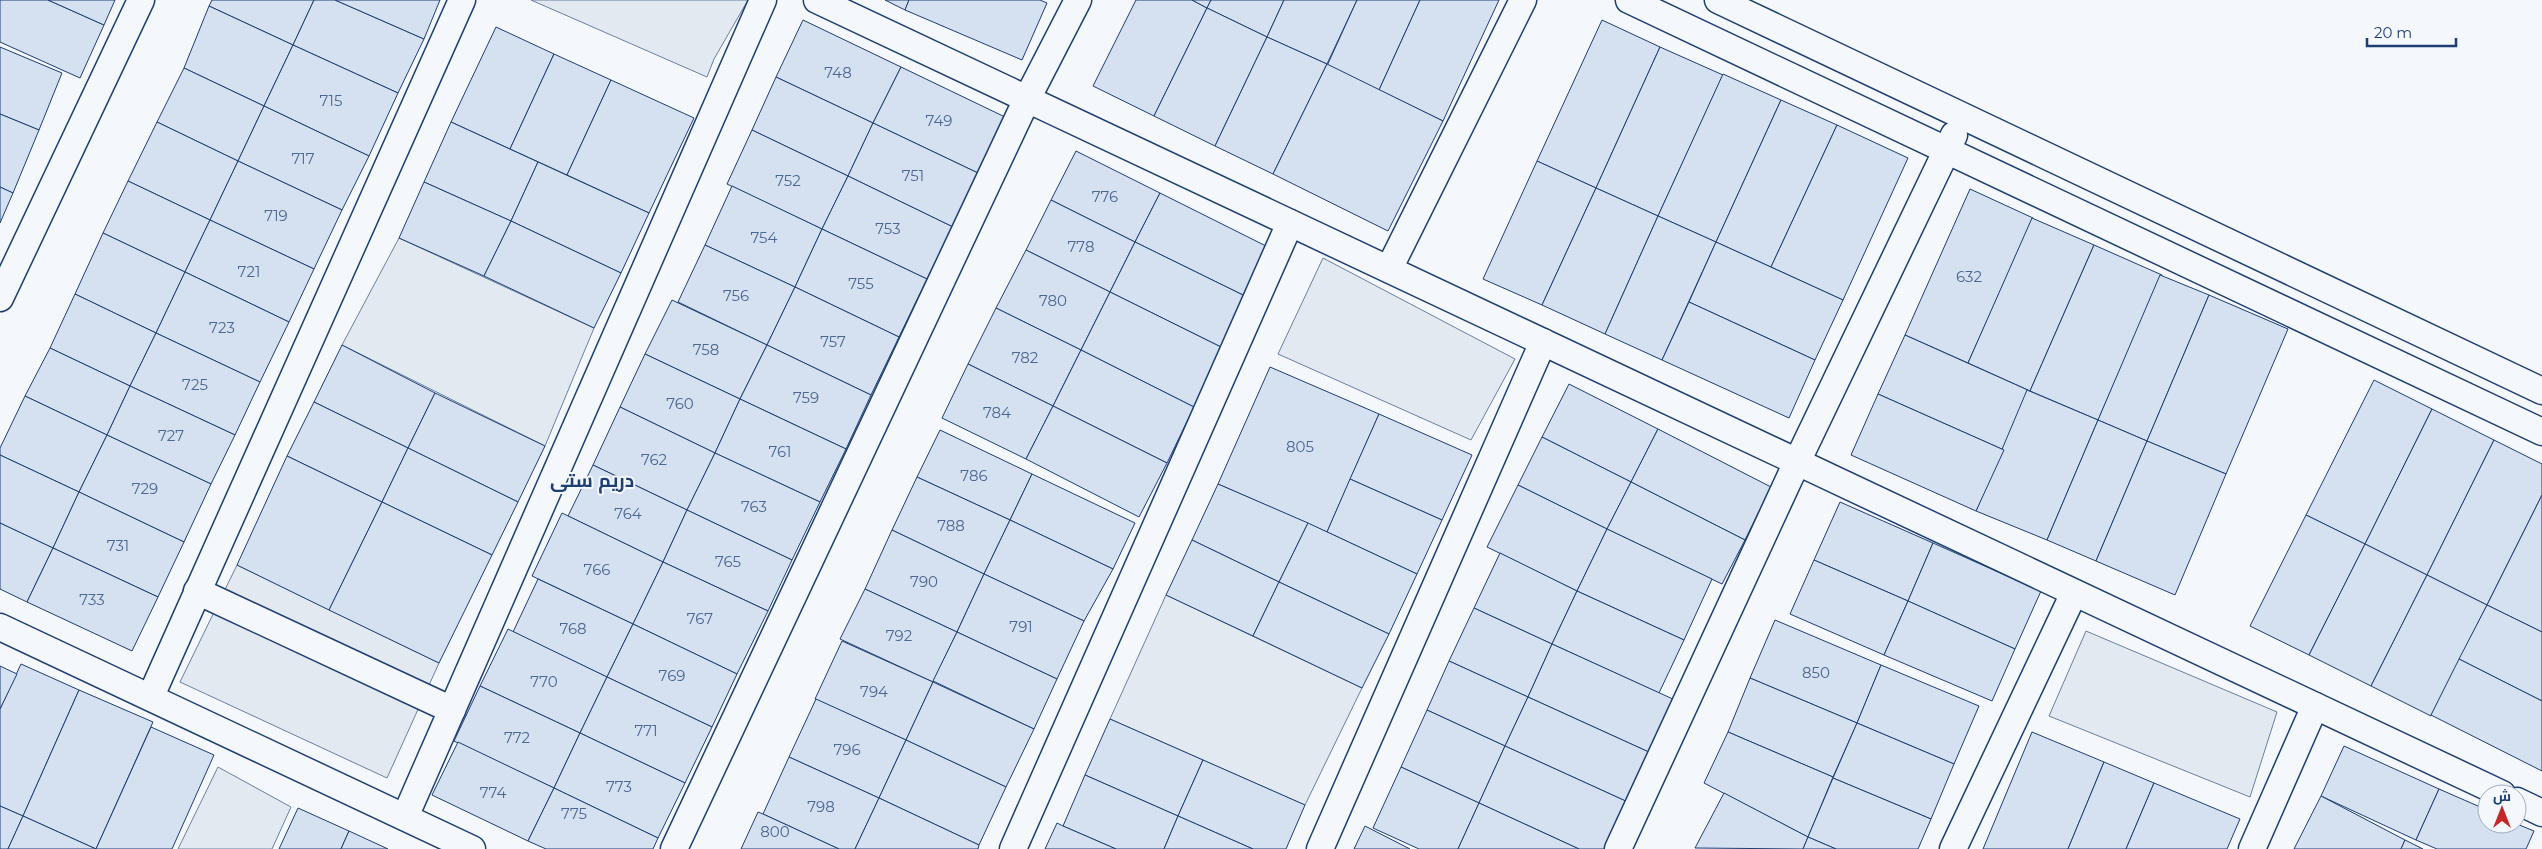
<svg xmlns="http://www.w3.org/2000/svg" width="2542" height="849" font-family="Montserrat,Cairo,sans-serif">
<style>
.green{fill:#e3e9f0;stroke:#687fa3}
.building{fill:#d5e0f0;stroke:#1d3f73}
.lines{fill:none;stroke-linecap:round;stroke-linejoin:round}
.minor-casing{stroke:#1d3f73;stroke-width:29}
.minor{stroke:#f4f7fb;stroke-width:26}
.labels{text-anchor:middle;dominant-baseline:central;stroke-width:4;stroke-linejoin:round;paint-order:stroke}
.number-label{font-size:15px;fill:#4b6792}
.neighbourhood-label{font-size:19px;font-weight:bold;fill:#1d3f73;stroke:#f4f7fb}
</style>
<rect width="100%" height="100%" fill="#f4f7fb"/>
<g class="green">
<path d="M 531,0 L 748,0 L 714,59 L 707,77 Z"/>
<path d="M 399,238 L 594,328 L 545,446 L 342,345 Z"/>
<path d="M 1323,258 L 1515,359 L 1471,440 L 1278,354 Z"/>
<path d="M 237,565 L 439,663 L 387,778 L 180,682 Z"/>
<path d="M 1166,595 L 1362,688 L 1305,805 L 1110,719 Z"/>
<path d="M 2086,631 L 2277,712 L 2250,797 L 2049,716 Z"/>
<path d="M 218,767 L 291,807 L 272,849 L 178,849 Z"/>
</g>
<g class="building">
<path d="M 0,0 L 48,0 L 104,25 L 80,78 L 0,42 Z"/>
<path d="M 48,0 L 115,0 L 104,25 Z"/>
<path d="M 212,0 L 314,0 L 293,45 L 209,6 Z"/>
<path d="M 314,0 L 335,0 L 424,39 L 398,93 L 293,45 Z"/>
<path d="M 335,0 L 440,0 L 424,39 Z"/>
<path d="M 885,0 L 909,0 L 905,10 Z"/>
<path d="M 909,0 L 1040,0 L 1047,3 L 1022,60 L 905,10 Z"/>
<path d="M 1136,0 L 1192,0 L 1207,8 L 1154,116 L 1093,86 Z"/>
<path d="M 1192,0 L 1211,0 L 1207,8 Z"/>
<path d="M 1211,0 L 1284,0 L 1267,37 L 1207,8 Z"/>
<path d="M 1284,0 L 1357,0 L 1327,64 L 1267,37 Z"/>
<path d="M 1357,0 L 1420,0 L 1379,90 L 1326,68 Z"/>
<path d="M 1420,0 L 1499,0 L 1443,121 L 1379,90 Z"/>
<path d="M 209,6 L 293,45 L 264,106 L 184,68 Z"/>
<path d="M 1207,8 L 1267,37 L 1215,146 L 1154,116 Z"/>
<path d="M 803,20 L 901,67 L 873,123 L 776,77 Z"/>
<path d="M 1602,20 L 1660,47 L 1596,188 L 1537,161 Z"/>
<path d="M 496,27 L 554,54 L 510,149 L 451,122 Z"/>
<path d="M 1267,37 L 1327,64 L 1273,174 L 1215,146 Z"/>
<path d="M 293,45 L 398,93 L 369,156 L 264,106 Z"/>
<path d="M 0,47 L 62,73 L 39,130 L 0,114 Z"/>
<path d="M 1660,47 L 1723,75 L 1658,216 L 1596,188 Z"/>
<path d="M 554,54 L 611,80 L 567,175 L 510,149 Z"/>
<path d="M 1327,64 L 1443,121 L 1388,231 L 1273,174 Z"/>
<path d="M 901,67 L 1005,117 L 978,173 L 873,123 Z"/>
<path d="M 184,68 L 264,106 L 238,161 L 157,122 Z"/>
<path d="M 1723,74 L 1781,100 L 1716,242 L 1658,216 Z"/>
<path d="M 776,77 L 873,123 L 848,176 L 752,130 Z"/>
<path d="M 611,80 L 694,118 L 649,213 L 567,175 Z"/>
<path d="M 1781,100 L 1837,125 L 1771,267 L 1716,242 Z"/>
<path d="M 264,106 L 369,156 L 342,210 L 238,161 Z"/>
<path d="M 0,114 L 39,130 L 13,193 L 0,187 Z"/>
<path d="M 157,122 L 238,161 L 210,220 L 128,181 Z"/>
<path d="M 451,122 L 538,162 L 511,221 L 424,182 Z"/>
<path d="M 873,123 L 978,173 L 953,227 L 848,176 Z"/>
<path d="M 1837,125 L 1908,158 L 1843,300 L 1771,267 Z"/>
<path d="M 752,130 L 848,176 L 822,229 L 727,184 Z"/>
<path d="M 1076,151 L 1160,193 L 1135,242 L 1051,200 Z"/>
<path d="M 238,161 L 342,210 L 314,269 L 210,220 Z"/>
<path d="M 1537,161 L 1596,188 L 1542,305 L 1483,279 Z"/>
<path d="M 538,162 L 649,213 L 621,273 L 511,221 Z"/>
<path d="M 848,176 L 953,227 L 927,279 L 822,229 Z"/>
<path d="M 128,181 L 210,220 L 185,272 L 103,233 Z"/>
<path d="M 424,182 L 511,221 L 484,276 L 399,238 Z"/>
<path d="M 732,186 L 822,229 L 795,287 L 705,245 Z"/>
<path d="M 0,187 L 13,193 L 0,223 Z"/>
<path d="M 1596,188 L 1658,216 L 1605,334 L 1542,305 Z"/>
<path d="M 1970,189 L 2033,218 L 1968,363 L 1905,335 Z"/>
<path d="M 1160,193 L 1272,249 L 1247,297 L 1135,242 Z"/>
<path d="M 1051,200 L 1135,242 L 1110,292 L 1026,250 Z"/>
<path d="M 1658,216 L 1716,242 L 1662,360 L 1605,334 Z"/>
<path d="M 2032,218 L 2094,245 L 2030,391 L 1968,363 Z"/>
<path d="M 210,220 L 314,269 L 289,322 L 185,272 Z"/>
<path d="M 511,221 L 621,273 L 594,328 L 484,276 Z"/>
<path d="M 822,229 L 927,279 L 899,337 L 795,287 Z"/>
<path d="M 103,233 L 185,272 L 156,333 L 75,294 Z"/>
<path d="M 1135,242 L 1247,297 L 1223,348 L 1110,292 Z"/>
<path d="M 1716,242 L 1843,300 L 1815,360 L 1689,302 Z"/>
<path d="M 705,245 L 795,287 L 767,345 L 678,302 Z"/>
<path d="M 2094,245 L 2162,275 L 2098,420 L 2030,391 Z"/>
<path d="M 1026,250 L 1110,292 L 1081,350 L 996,308 Z"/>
<path d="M 185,272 L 289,322 L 260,382 L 156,333 Z"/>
<path d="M 2160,275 L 2209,295 L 2147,441 L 2098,420 Z"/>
<path d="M 795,287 L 899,337 L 871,395 L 767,345 Z"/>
<path d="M 1110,292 L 1223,348 L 1194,407 L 1081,350 Z"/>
<path d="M 75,294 L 156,333 L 130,386 L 50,348 Z"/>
<path d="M 2209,295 L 2288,329 L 2226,474 L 2147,441 Z"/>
<path d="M 672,300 L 767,345 L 740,399 L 645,354 Z"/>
<path d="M 1689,302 L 1815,360 L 1789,418 L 1662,360 Z"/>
<path d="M 996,308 L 1081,350 L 1053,406 L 968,364 Z"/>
<path d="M 156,333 L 260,382 L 235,435 L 130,386 Z"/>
<path d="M 1905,335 L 2030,391 L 2004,450 L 1878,394 Z"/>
<path d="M 342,345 L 435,393 L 408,448 L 314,402 Z"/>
<path d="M 767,345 L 871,395 L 846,449 L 740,399 Z"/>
<path d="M 50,348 L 130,386 L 107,435 L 25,396 Z"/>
<path d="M 1081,350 L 1194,407 L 1167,463 L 1053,406 Z"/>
<path d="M 645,354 L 740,399 L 715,453 L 620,407 Z"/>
<path d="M 968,364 L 1053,406 L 1026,459 L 942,418 Z"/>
<path d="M 1270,367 L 1379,414 L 1327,532 L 1218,484 Z"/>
<path d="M 2374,380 L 2432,409 L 2365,544 L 2306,515 Z"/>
<path d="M 1569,384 L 1658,429 L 1631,482 L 1542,437 Z"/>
<path d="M 130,386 L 235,435 L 211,484 L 107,435 Z"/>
<path d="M 2027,390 L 2098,420 L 2047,540 L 1976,511 Z"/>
<path d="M 435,393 L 545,446 L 518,502 L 408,448 Z"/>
<path d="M 1878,394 L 2004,450 L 1976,511 L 1851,455 Z"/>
<path d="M 25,396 L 107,435 L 79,492 L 0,455 L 0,448 Z"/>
<path d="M 740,399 L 846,449 L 820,502 L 715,453 Z"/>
<path d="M 314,402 L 408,448 L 382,502 L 287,456 Z"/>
<path d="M 1053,406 L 1167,463 L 1139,517 L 1026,459 Z"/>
<path d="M 620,407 L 715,453 L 687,510 L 593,465 Z"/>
<path d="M 2432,409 L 2494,440 L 2427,575 L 2365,544 Z"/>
<path d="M 1379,414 L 1472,455 L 1442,520 L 1350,479 Z"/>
<path d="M 2098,420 L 2147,441 L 2096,561 L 2047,540 Z"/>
<path d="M 1658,429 L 1771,487 L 1745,540 L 1631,482 Z"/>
<path d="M 940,430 L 1032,474 L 1010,520 L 917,477 Z"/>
<path d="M 107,435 L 211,484 L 184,542 L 79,492 Z"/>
<path d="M 1542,437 L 1631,482 L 1607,529 L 1518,485 Z"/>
<path d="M 2494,440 L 2542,464 L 2542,495 L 2487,605 L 2427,575 Z"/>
<path d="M 2147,441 L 2226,474 L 2175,595 L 2096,561 Z"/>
<path d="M 408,448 L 518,502 L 492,555 L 382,502 Z"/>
<path d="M 715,453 L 820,502 L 792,560 L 687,510 Z"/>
<path d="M 0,455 L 79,492 L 53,548 L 0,523 Z"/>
<path d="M 287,456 L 382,502 L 329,610 L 237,565 Z"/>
<path d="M 593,465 L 687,510 L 663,562 L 568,516 Z"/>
<path d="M 1032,474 L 1135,523 L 1113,569 L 1010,520 Z"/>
<path d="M 917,477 L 1010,520 L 984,574 L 892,530 Z"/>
<path d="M 1350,479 L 1442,520 L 1417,574 L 1327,532 Z"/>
<path d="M 1631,482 L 1745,540 L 1722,584 L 1607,529 Z"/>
<path d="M 1218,484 L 1308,523 L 1279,582 L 1192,540 Z"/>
<path d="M 1518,485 L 1607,529 L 1577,591 L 1487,547 Z"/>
<path d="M 79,492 L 184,542 L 158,597 L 53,548 Z"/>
<path d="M 2542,495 L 2542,632 L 2487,605 Z"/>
<path d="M 382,502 L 492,555 L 439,663 L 329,610 Z"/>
<path d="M 1840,502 L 1933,543 L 1908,601 L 1814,560 Z"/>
<path d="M 687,510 L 792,560 L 768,611 L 663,562 Z"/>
<path d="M 562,513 L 663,562 L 633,624 L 532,576 Z"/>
<path d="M 2306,515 L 2365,544 L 2309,655 L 2250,626 Z"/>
<path d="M 1010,520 L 1113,569 L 1084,621 L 984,574 Z"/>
<path d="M 0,523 L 53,548 L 27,602 L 0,589 Z"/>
<path d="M 1308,523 L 1417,574 L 1389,634 L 1279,582 Z"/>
<path d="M 1607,529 L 1712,579 L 1684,640 L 1577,591 Z"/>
<path d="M 892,530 L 984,574 L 957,632 L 865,589 Z"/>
<path d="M 1192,540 L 1279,582 L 1253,636 L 1166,595 Z"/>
<path d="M 1933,543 L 2041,591 L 2015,649 L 1908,601 Z"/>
<path d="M 2365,544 L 2427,575 L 2371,686 L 2309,655 Z"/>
<path d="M 53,548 L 158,597 L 132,651 L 27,602 Z"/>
<path d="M 1500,553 L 1577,591 L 1552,644 L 1474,608 Z"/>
<path d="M 1814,560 L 1908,601 L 1884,655 L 1790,614 Z"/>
<path d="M 663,562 L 768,611 L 737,674 L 633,624 Z"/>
<path d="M 984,574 L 1084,621 L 1057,679 L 957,632 Z"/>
<path d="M 2427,575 L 2487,605 L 2431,716 L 2371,686 Z"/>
<path d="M 538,579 L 633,624 L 607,677 L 513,632 Z"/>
<path d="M 1279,582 L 1389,634 L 1362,688 L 1253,636 Z"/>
<path d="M 865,589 L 957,632 L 933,682 L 840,639 Z"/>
<path d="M 1577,591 L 1684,640 L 1659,693 L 1552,644 Z"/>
<path d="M 1908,601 L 2015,649 L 1992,701 L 1884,655 Z"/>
<path d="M 2487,605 L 2542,632 L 2542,701 L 2459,659 Z"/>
<path d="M 1474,608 L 1552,644 L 1528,697 L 1449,661 Z"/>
<path d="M 1775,620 L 1881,665 L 1857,723 L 1750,678 Z"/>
<path d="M 633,624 L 737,674 L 712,727 L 607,677 Z"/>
<path d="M 508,629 L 607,677 L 580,733 L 480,686 Z"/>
<path d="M 957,632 L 1057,679 L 1034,729 L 933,681 Z"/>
<path d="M 842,641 L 933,682 L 906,740 L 815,699 Z"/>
<path d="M 1552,644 L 1675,700 L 1651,753 L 1528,697 Z"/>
<path d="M 2459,659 L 2542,701 L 2542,771 L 2431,715 Z"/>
<path d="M 1449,661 L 1528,697 L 1505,746 L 1427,710 Z"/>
<path d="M 21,664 L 79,690 L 23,816 L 0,806 L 0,709 Z"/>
<path d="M 1881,665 L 1979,706 L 1954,764 L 1857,723 Z"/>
<path d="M 0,666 L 17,674 L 0,709 Z"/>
<path d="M 607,677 L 712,727 L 685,783 L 580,733 Z"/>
<path d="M 1750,678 L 1857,723 L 1833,777 L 1728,732 Z"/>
<path d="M 933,682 L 1034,729 L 1006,787 L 906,740 Z"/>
<path d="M 480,686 L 580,733 L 554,788 L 454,741 Z"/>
<path d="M 79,690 L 153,722 L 96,849 L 23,816 Z"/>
<path d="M 1528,697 L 1651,753 L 1630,803 L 1505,746 Z"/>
<path d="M 816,699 L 906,740 L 879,798 L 789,757 Z"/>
<path d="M 1427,710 L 1505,746 L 1479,803 L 1401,767 Z"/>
<path d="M 1110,719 L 1203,760 L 1178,816 L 1085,775 Z"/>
<path d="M 1857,723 L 1954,764 L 1931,819 L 1833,778 Z"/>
<path d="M 151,727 L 214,755 L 172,849 L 96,849 Z"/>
<path d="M 1728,732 L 1833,777 L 1808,837 L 1704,783 Z"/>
<path d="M 2032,732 L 2104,762 L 2068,849 L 1983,849 Z"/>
<path d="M 580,733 L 685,783 L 658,838 L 554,788 Z"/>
<path d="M 906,740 L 1006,787 L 979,845 L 879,798 Z"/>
<path d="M 458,742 L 554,788 L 528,841 L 432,795 Z"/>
<path d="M 1505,746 L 1630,803 L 1608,849 L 1579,849 L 1479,803 Z"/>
<path d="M 2344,746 L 2439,789 L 2416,840 L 2321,796 Z"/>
<path d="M 789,757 L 879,798 L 855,849 L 839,849 L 763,814 Z"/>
<path d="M 1203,760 L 1305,805 L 1286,849 L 1253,849 L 1178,816 Z"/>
<path d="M 2104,762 L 2154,783 L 2126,849 L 2068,849 Z"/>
<path d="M 1401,767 L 1479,803 L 1458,849 L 1419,849 L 1373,828 Z"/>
<path d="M 1085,775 L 1178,816 L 1164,849 L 1116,849 L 1063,826 Z"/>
<path d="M 1833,778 L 1931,819 L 1918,849 L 1836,849 L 1808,837 Z"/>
<path d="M 2154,783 L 2240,819 L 2227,849 L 2126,849 Z"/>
<path d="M 554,788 L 658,838 L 653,849 L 546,849 L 528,841 Z"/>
<path d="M 2439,789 L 2487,810 L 2487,824 L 2517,824 L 2534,831 L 2526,849 L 2437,849 L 2416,840 Z"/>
<path d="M 1724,793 L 1808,837 L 1803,849 L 1695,848 Z"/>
<path d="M 2321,796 L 2405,840 L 2401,849 L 2294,849 Z"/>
<path d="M 879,798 L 979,845 L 978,849 L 855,849 Z"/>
<path d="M 1479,803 L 1579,849 L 1458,849 Z"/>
<path d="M 0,806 L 23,816 L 8,849 L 0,849 Z"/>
<path d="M 298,808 L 349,831 L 341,849 L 279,849 Z"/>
<path d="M 758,812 L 763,814 L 839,849 L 741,849 Z"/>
<path d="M 23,816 L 96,849 L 8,849 Z"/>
<path d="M 1178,816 L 1253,849 L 1164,849 Z"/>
<path d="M 1057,823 L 1063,826 L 1116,849 L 1045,849 Z"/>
<path d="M 1365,826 L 1410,849 L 1354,849 Z"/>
<path d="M 349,831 L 388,849 L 341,849 Z"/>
<path d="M 1808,837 L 1836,849 L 1803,849 Z"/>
<path d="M 2405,840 L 2423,849 L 2401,849 Z"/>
</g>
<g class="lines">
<defs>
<g id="minor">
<path d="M 817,0 L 2502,794"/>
<path d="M 1629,0 L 2542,432"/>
<path d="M 1718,0 L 2542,391"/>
<path d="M 1389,269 L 1523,0"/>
<path d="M 0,298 L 141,0"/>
<path d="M 197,591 L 452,710"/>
<path d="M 0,627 L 472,849"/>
<path d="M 151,696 L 462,0"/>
<path d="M 2517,801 L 2542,813"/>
<path d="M 405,817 L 763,0"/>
<path d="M 674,849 L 1027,99 L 1078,0"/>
<path d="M 1013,849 L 1290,223"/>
<path d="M 1320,849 L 1543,342"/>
<path d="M 1618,849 L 1797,462 L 1954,135"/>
<path d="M 1953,849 L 2074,593"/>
<path d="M 2252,849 L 2315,706"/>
</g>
</defs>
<use href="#minor" class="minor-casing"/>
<use href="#minor" class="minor"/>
</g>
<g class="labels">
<g class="number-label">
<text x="838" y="72">748</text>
<text x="331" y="100">715</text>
<text x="939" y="120">749</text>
<text x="303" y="158">717</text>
<text x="913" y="175">751</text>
<text x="788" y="180">752</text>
<text x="1105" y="196">776</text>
<text x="276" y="215">719</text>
<text x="888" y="228">753</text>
<text x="764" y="237">754</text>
<text x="1081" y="246">778</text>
<text x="249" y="271">721</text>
<text x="1969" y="276">632</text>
<text x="861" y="283">755</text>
<text x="736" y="295">756</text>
<text x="1053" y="300">780</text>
<text x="222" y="327">723</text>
<text x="833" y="341">757</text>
<text x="706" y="349">758</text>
<text x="1025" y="357">782</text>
<text x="195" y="384">725</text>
<text x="806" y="397">759</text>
<text x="680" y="403">760</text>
<text x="997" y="412">784</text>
<text x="171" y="435">727</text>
<text x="1300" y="446">805</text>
<text x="780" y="451">761</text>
<text x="654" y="459">762</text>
<text x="974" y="475">786</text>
<text x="145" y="488">729</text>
<text x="754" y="506">763</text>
<text x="628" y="513">764</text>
<text x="951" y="525">788</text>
<text x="118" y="545">731</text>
<text x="728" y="561">765</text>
<text x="597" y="569">766</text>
<text x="924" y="581">790</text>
<text x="92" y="599">733</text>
<text x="700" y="618">767</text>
<text x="1021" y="626">791</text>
<text x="573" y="628">768</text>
<text x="899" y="635">792</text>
<text x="1816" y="672">850</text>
<text x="672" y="675">769</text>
<text x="544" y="681">770</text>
<text x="874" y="691">794</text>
<text x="646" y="730">771</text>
<text x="517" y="737">772</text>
<text x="847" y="749">796</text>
<text x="619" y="786">773</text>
<text x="493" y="792">774</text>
<text x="821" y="806">798</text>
<text x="574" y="813">775</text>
<text x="775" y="831">800</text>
</g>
<g class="neighbourhood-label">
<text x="592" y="480">دریم ستی</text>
</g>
</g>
<g transform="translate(2502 809)"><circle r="24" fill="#f4f7fb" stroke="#9eadc5"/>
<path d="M0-4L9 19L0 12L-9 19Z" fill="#c62828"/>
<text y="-8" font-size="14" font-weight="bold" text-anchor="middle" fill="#1d3f73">ش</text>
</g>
<path d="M2367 38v8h89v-8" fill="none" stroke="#1d3f73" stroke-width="2.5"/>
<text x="2374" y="38" font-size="15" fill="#1d3f73" stroke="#f4f7fb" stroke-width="4" paint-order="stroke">20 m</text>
</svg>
